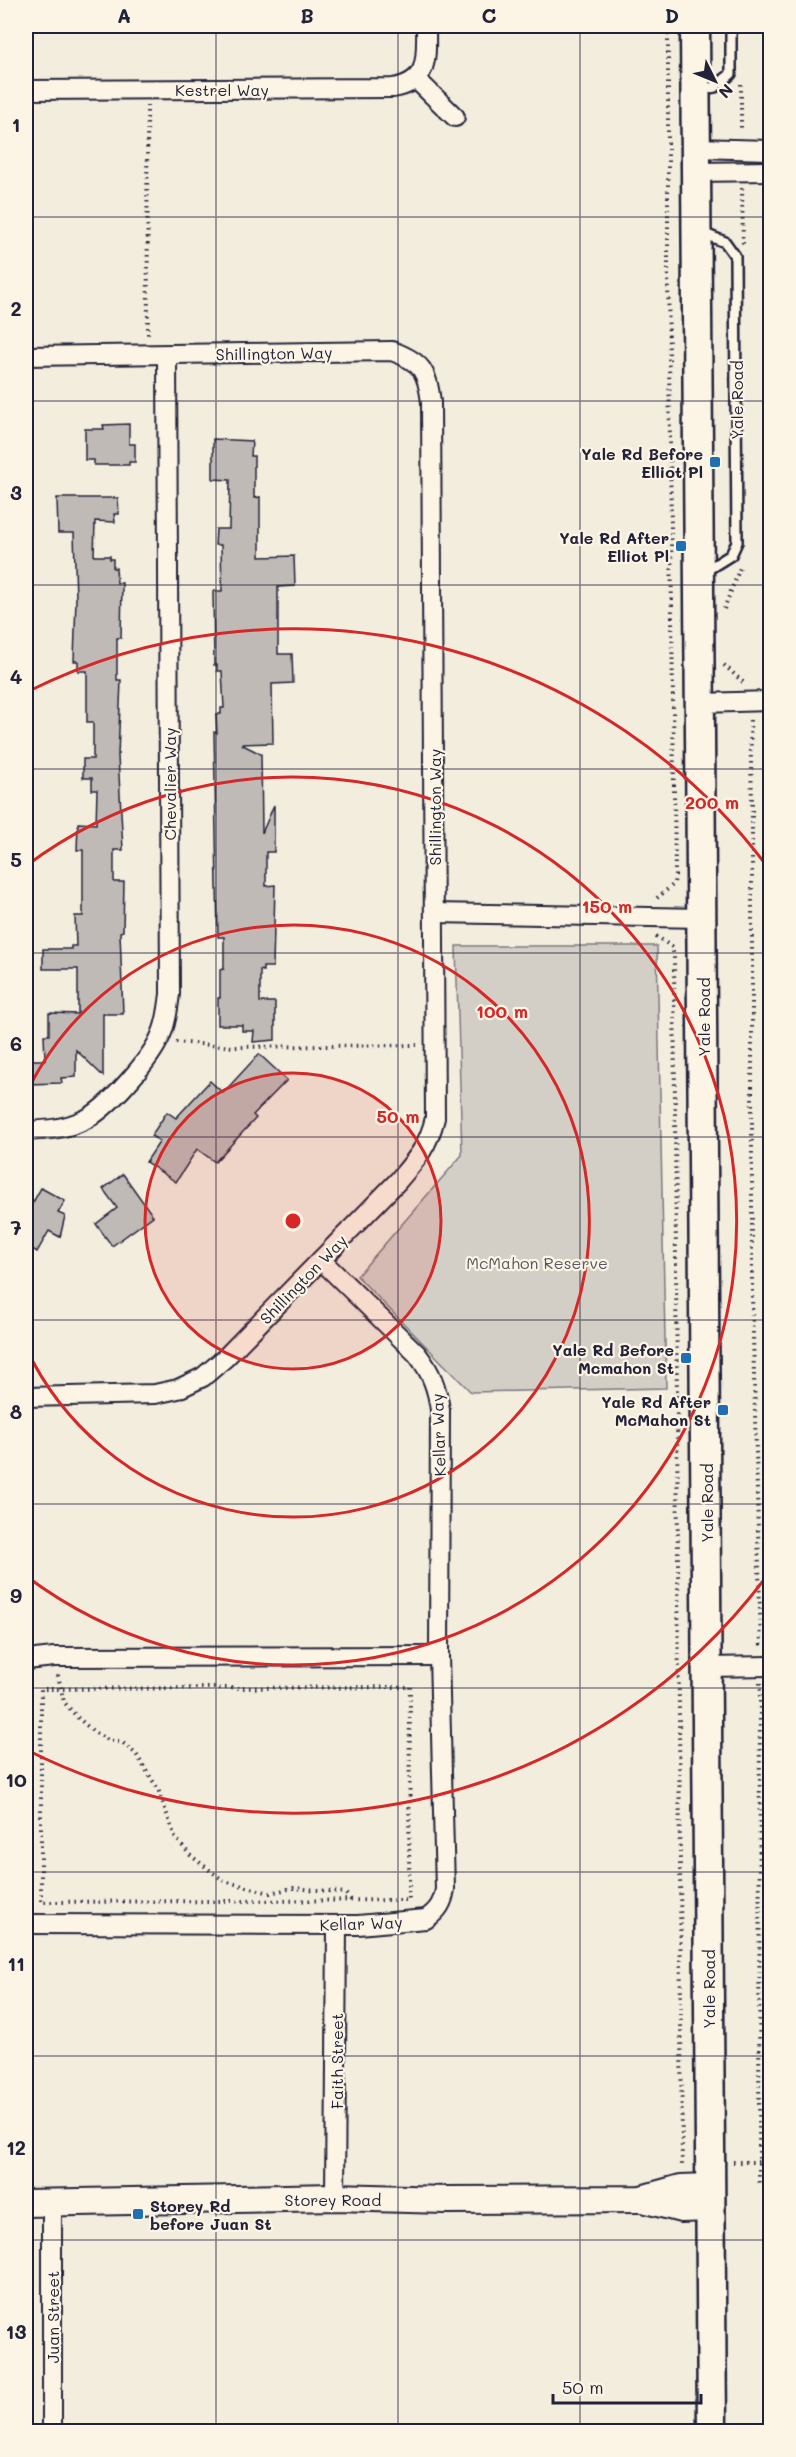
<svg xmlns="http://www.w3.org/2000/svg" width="796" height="2457" font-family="Mali,sans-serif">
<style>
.green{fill:#d4cfc6;stroke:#7b7880;stroke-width:1.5}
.building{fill:#bfbab6;stroke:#22223b;stroke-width:1.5}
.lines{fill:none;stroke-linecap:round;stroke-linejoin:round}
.lane-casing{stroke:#22223b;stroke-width:14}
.street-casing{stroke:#22223b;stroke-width:22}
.secondary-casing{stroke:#22223b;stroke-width:30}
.primary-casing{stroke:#22223b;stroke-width:33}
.path{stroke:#22223b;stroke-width:4;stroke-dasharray:1.5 4.5;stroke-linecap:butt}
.lane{stroke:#fcf5e5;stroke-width:9}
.street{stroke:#fcf5e5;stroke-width:18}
.secondary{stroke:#fcf5e5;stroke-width:26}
.primary{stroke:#fcf5e5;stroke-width:28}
.grid{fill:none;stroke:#22223b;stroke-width:1.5;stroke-opacity:0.55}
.ring{fill:none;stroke:#d62828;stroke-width:3}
.poi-dot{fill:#1f6fb2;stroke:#fcf5e5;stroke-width:2}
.labels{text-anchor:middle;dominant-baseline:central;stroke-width:4.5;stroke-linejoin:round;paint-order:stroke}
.street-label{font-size:16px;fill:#22223b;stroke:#fcf5e5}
.poi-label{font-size:16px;font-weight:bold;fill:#22223b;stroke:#fcf5e5;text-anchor:end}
.park-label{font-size:16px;fill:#575665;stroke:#fcf5e5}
.centre{fill:#d62828;stroke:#fcf5e5;stroke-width:3}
.ring-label{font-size:18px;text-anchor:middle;font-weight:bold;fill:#d62828;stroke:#fcf5e5;stroke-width:4.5;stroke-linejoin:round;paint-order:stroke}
.neatline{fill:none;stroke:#22223b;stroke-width:2}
.grid-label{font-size:20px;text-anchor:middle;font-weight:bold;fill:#22223b}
</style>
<rect width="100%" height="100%" fill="#f3edde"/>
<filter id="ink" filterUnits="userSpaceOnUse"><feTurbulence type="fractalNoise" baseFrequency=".0167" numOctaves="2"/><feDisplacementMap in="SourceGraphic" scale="12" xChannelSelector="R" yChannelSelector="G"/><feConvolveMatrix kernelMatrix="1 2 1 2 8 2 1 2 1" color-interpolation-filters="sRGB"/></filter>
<g filter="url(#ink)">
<path class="green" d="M 456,946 L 657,946 L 666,1388 L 471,1392 L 357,1276 L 462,1155 Z"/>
<g class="building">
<path d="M 129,424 L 129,444 L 135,444 L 135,462 L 129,462 L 129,465 L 94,465 L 94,460 L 85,460 L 85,429 L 104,429 L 103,425 Z"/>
<path d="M 213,439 L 252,441 L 251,456 L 254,456 L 254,498 L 260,497 L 260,557 L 294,556 L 295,586 L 278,587 L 278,654 L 292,654 L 293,683 L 272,684 L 273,743 L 241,744 L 261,754 L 262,833 L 274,805 L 274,852 L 266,852 L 266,886 L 275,885 L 273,967 L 263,967 L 263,971 L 260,970 L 260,1002 L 275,1002 L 275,1040 L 253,1042 L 254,1031 L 242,1031 L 242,1025 L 218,1025 L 218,998 L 220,998 L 220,970 L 224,969 L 224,937 L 218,937 L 214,732 L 217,733 L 216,714 L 221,714 L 221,708 L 224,708 L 222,671 L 217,671 L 217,665 L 214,665 L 213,591 L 222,591 L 221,545 L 215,545 L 216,529 L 229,529 L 230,480 L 213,479 Z"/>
<path d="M 57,498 L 118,498 L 119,514 L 114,514 L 115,522 L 95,521 L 94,556 L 110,556 L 110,559 L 113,559 L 113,568 L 116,568 L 117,583 L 122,583 L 121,638 L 117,638 L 117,680 L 121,680 L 118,756 L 123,850 L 114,850 L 114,882 L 124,882 L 123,931 L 120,932 L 123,1014 L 103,1014 L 103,1076 L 76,1050 L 76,1077 L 61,1078 L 62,1083 L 26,1084 L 26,1060 L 45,1060 L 44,1035 L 49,1035 L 49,1013 L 78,1014 L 78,969 L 43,969 L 43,949 L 71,949 L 71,946 L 76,946 L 75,916 L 83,916 L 83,850 L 77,850 L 78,823 L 96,824 L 97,790 L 92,790 L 92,778 L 83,778 L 83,759 L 93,759 L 93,722 L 87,722 L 87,671 L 78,671 L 78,661 L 74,661 L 76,599 L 74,533 L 58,533 Z"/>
<path d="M 259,1054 L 287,1080 L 253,1115 L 256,1118 L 215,1162 L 197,1149 L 176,1182 L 146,1162 L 160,1141 L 151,1136 L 167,1112 L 176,1118 L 210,1081 L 223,1093 Z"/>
<path d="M 123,1174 L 153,1216 L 112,1246 L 96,1224 L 117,1208 L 103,1189 Z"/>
<path d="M 41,1188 L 65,1201 L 58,1213 L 65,1216 L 60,1237 L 49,1231 L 37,1252 L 26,1245 L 26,1215 Z"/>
</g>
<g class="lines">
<defs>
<g id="lane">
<path d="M 700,90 L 715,87 L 731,74 L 731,26"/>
<path d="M 702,233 L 725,242 L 735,256 L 737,542 L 731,555 L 702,573"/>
</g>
<g id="street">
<path d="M 417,80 L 455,117"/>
<path d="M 26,90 L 393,88 C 430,82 426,57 426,26"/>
<path d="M 696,148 L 770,150"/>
<path d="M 696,172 L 770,171"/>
<path d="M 26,356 L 392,351 C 422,362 427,371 431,402 L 435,1118 C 428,1147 416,1160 397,1182 L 225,1358 L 203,1377 L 178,1389 L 155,1394 L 26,1397"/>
<path d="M 701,703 L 770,701"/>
<path d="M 434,913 L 703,918"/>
<path d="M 26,1131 C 47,1130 65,1129 84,1120 C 107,1110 152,1058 161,1035 C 167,1022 168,1008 170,994 L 167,355"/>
<path d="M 26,1660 L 54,1657 L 439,1656"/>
<path d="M 707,1667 L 770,1666"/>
<path d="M 26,1924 L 358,1925 L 426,1919 C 438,1911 443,1903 445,1889 L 439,1656 L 440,1410 C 437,1387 431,1372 417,1354 L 321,1260"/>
<path d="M 335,2197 L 337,1925"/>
<path d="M 52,2202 L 52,2432"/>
</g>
<g id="secondary">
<path d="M 642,2199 L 681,2209 L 710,2208"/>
<path d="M 26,2203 L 335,2197 L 445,2200 L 641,2199 L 681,2188 L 710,2187"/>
</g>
<path id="primary" d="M 695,26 L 712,2432"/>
</defs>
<use href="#lane" class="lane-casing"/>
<use href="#street" class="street-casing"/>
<use href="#secondary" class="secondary-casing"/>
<use href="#primary" class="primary-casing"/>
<g class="path">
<path d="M 741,84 L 741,131"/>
<path d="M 147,105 L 148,338"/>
<path d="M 742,188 L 743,244"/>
<path d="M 724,609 L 741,565"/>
<path d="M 724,665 L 745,684"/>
<path d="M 750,720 L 752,801 L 752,1295 L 761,1648"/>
<path d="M 657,898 L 674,884 L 675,875 L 668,273 L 668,26"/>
<path d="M 656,936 L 672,947 L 674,957 L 682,2168"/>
<path d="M 176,1042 L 234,1047 L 417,1045"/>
<path d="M 58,1675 L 64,1702 L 78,1718 L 94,1732 L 108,1740 L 123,1743 L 136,1754 L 158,1789 L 175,1837 L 190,1855 L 224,1881 L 270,1893 L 293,1888 L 330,1891 L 345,1893 L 351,1900"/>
<path d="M 760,1683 L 759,2183 L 770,2185"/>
<path d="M 410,1687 L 409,1900 L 41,1902 L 41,1689 Z"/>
<path d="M 733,2162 L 759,2162"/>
</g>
<use href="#lane" class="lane"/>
<use href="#street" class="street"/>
<use href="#secondary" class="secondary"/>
<use href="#primary" class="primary"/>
</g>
</g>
<path class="grid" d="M 216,26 L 216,2432M 398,26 L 398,2432M 580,26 L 580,2432M 26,217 L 770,217M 26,401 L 770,401M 26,585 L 770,585M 26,769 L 770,769M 26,953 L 770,953M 26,1137 L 770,1137M 26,1320 L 770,1320M 26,1504 L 770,1504M 26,1688 L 770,1688M 26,1872 L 770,1872M 26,2056 L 770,2056M 26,2240 L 770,2240"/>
<circle cx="293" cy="1221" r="148" fill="#d62828" fill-opacity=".12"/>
<g class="ring">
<circle cx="293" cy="1221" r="148"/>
<path d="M26 1094A296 296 0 1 1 26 1348"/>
<path d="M26 866A444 444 0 1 1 26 1576"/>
<path d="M769 1573A592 592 0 0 1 29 1751M29 691A592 592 0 0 1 769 869"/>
</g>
<g class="poi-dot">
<rect x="709" y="456" width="12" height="12" rx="3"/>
<rect x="675" y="540" width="12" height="12" rx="3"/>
<rect x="680" y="1352" width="12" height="12" rx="3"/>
<rect x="717" y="1404" width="12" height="12" rx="3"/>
<rect x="132" y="2208" width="12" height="12" rx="3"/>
</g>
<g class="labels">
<g class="street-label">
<text x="222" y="89">Kestrel Way</text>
<text transform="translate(274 353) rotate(-1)">Shillington Way</text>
<text transform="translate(736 400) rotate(-90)">Yale Road</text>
<text transform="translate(169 784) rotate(-90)">Chevalier Way</text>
<text transform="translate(434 807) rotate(-90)">Shillington Way</text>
<text transform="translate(703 1017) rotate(-90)">Yale Road</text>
<text transform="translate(303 1279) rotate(-46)">Shillington Way</text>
<text transform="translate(438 1435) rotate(-92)">Kellar Way</text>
<text transform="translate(706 1503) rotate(-90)">Yale Road</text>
<text transform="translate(361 1923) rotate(-2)">Kellar Way</text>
<text transform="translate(708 1989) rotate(-90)">Yale Road</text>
<text transform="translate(336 2061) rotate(-90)">Faith Street</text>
<text x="333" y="2199">Storey Road</text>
<text transform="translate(52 2317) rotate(-90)">Juan Street</text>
</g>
<g class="poi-label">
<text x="703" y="453">Yale Rd Before<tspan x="703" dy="18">Elliot Pl</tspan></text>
<text x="669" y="537">Yale Rd After<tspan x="669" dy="18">Elliot Pl</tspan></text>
<text x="674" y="1349">Yale Rd Before<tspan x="674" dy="18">Mcmahon St</tspan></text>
<text x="711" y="1401">Yale Rd After<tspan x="711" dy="18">McMahon St</tspan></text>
<text x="150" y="2205" text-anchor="start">Storey Rd<tspan x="150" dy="18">before Juan St</tspan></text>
</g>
<g class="park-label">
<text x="537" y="1262">McMahon Reserve</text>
</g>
</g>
<circle cx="293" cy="1221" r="9" class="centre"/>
<g class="ring-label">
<text x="712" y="809">200 m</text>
<text x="607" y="913">150 m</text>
<text x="502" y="1018">100 m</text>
<text x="398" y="1123">50 m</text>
</g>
<rect width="796" height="2457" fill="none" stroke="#fcf5e5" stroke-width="66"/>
<g transform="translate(715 81) rotate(133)" stroke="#fcf5e5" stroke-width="4.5" paint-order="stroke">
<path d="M0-4.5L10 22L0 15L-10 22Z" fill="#22223b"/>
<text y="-9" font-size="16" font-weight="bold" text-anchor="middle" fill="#22223b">N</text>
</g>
<path d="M553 2394v9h148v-9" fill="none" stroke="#22223b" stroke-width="3"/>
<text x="562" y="2394" font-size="18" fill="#22223b" stroke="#fcf5e5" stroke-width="4.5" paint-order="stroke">50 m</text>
<rect x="33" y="33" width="730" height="2391" class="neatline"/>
<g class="grid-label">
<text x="124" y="23">A</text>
<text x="307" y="23">B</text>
<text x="489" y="23">C</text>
<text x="672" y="23">D</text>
<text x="16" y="132">1</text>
<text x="16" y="316">2</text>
<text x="16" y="500">3</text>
<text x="16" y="684">4</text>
<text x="16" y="867">5</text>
<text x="16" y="1051">6</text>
<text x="16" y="1235">7</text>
<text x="16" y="1419">8</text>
<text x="16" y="1603">9</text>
<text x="16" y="1787">10</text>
<text x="16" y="1971">11</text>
<text x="16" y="2155">12</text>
<text x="16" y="2339">13</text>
</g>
</svg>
